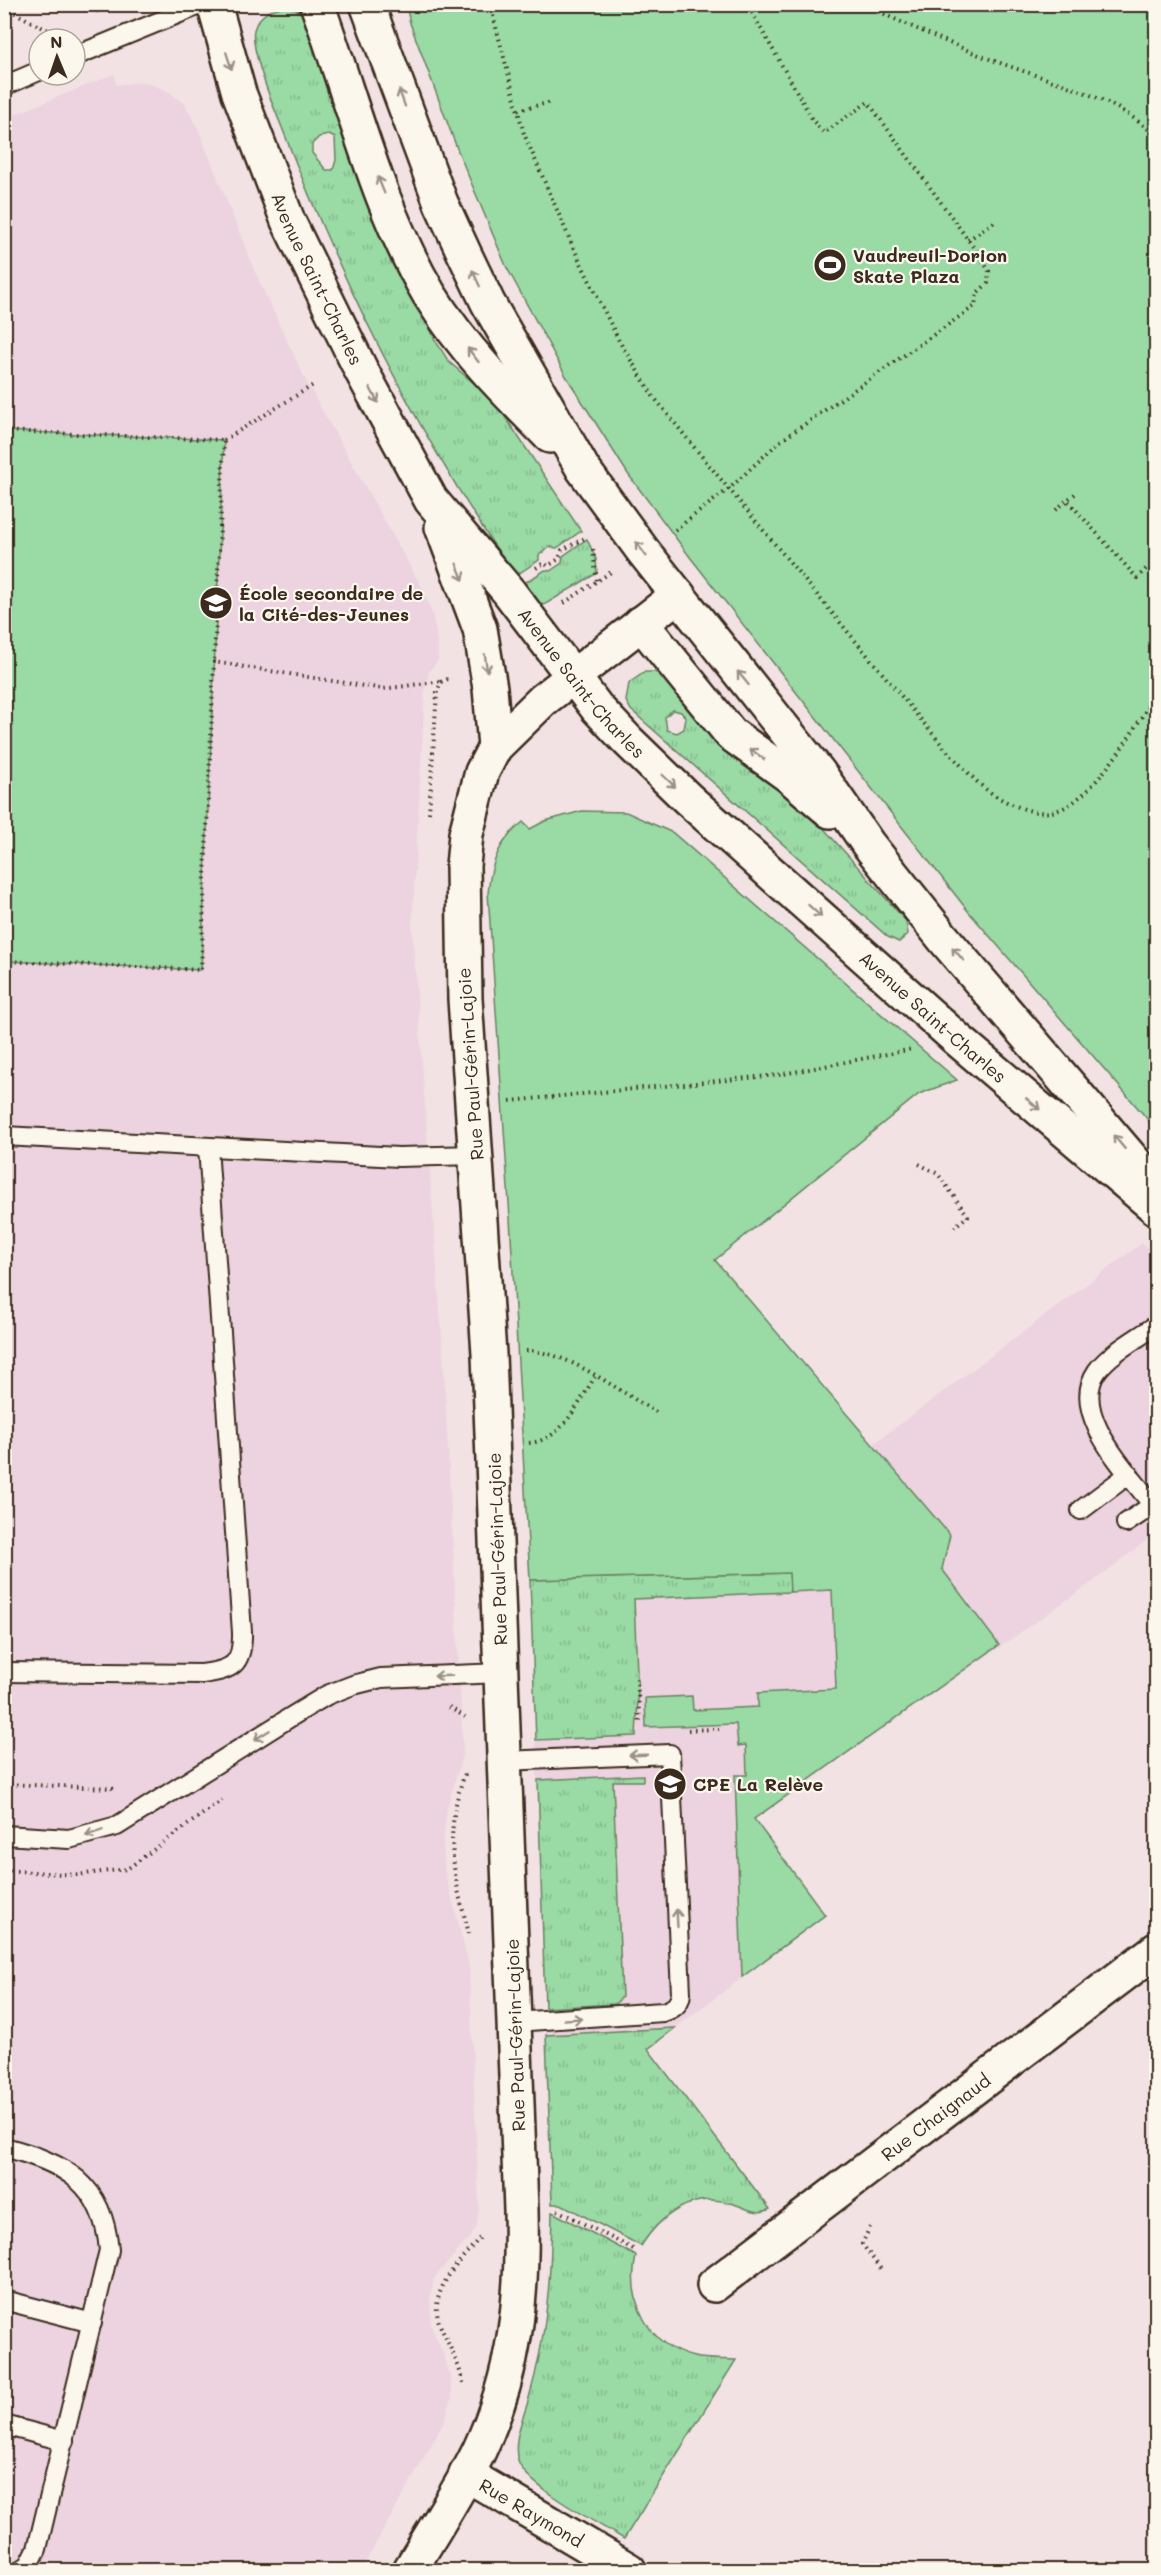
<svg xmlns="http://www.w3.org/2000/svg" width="1161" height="2575" font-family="Mali,sans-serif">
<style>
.built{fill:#ecd3df}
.grass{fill:url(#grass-tufts);stroke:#6a8262;stroke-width:1.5;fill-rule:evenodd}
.park{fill:#99daa5;stroke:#6a8262;stroke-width:1.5}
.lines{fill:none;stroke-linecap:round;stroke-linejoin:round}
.lane-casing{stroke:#3b2a1e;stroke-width:22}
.street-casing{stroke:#3b2a1e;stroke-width:38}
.secondary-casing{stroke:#3b2a1e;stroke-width:38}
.path{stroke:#3b2a1e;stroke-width:4;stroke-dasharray:1.5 4.5;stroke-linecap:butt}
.lane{stroke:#fbf7ec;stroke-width:18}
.street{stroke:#fbf7ec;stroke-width:33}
.secondary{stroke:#fbf7ec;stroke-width:33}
.oneway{stroke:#9b9085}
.labels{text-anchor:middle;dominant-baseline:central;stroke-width:4.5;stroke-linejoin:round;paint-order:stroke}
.poi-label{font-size:18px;font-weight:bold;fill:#3b2a1e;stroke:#fbf7ec;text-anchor:start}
.street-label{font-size:18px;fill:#3b2a1e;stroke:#fbf7ec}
</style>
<defs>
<pattern id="grass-tufts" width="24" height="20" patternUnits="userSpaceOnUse" patternTransform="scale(1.5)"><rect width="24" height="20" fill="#99daa5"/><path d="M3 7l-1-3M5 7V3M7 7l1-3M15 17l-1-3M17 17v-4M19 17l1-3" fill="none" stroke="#85bb8e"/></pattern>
</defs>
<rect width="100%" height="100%" fill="#f2e2e4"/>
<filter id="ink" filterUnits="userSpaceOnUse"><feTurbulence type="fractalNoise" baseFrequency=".0167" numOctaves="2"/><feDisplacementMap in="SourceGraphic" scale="12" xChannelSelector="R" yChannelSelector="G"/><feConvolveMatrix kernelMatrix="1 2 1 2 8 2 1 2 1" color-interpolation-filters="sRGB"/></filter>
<g filter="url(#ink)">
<g class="built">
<path d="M 114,74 L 116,85 L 143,82 L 166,90 L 185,104 L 199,131 L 257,277 L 309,387 L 423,589 L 433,617 L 438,649 L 438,660 L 429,672 L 425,691 L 412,926 L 443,1352 L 462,1729 L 463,1753 L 447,1808 L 443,1843 L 445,1872 L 469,1965 L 479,2209 L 477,2226 L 470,2237 L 434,2278 L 430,2300 L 431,2326 L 445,2358 L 450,2376 L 452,2397 L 444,2422 L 361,2570 L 5,2570 L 4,119 Z"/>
<path d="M 1142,1243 L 1156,1256 L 1156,1533 L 1094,1581 L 754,1819 L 825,1915 L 675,2028 L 546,2034 L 530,1580 L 790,1573 L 950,1535 L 872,1445 Z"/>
</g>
<g class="grass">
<path d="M 289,6 L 306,15 L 403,271 L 435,340 L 449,362 L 494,400 L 581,531 L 557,548 L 550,547 L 539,555 L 539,560 L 515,576 C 418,436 342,284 281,125 C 273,106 250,49 254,30 C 258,14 274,7 289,6 ZM 329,135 L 335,138 L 336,160 L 333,170 L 326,170 L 312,153 L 312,144 L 319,137 Z"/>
<path d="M 587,539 L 596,559 L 597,573 L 544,605 L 535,601 L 520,586 L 545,570 L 550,571 L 562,563 L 563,556 Z"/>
<path d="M 645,672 L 655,672 L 662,676 L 729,755 L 769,778 L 810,813 L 906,921 L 908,934 L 899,942 L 888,937 L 631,710 L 626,701 L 629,683 ZM 673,710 L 681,712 L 686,718 L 684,729 L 677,733 L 667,730 L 665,717 Z"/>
<path d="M 790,1573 L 790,1592 L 634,1599 L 638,1698 L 636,1736 L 536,1740 L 530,1580 Z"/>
<path d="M 643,1775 L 643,1781 L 613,1781 L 622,1997 L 615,2004 L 545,2008 L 538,1780 Z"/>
<path d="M 675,2028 L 648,2049 L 770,2209 C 757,2217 744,2206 730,2203 C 692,2191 660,2216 641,2246 L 561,2204 L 552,2204 L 546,2035 Z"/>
<path d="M 552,2212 L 636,2256 C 626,2301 648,2346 694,2357 C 707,2360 723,2359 736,2360 L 624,2539 C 600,2524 526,2487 518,2461 C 512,2440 524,2417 529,2398 C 547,2336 551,2276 552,2212 Z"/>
</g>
<g class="park">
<path d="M 1128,5 L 1156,13 L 1156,1129 L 968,911 L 690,557 L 628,474 L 566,376 L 506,266 L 458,151 L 410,23 L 406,5 Z"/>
<path d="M 5,431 L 224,440 L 201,970 L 5,961 Z"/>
<path d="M 582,811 L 626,812 L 673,833 L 957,1080 L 919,1094 L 715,1260 L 950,1535 L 942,1569 L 999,1645 L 754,1819 L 825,1915 L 742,1977 L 735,1775 L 747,1775 L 746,1745 L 738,1746 L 736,1724 L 646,1727 L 645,1698 L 692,1696 L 693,1710 L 758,1707 L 758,1693 L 836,1689 L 832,1590 L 790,1592 L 789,1573 L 530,1580 L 510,1218 L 488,893 C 491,862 499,841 523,822 L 530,829 L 545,821 Z"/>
</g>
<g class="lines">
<defs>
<g id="lane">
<path d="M 75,56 L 202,4"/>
<path d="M 4,86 L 39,71"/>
<path d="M 4,1136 L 399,1157 L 476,1155"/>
<path d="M 1152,1504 C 1128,1472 1068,1413 1097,1371 C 1111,1352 1137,1339 1156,1325"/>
<path d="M 1081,1510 L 1129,1474"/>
<path d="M 1126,1523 L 1156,1503"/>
<path d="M 4,1672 L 202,1674 C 232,1670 243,1665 242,1632 L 208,1147"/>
<path d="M 504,1761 L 670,1754 L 681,1993 C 680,2005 673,2009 663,2012 L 514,2022"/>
<path d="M 4,1835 L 69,1839 L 117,1826 L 289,1718 L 327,1695 L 353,1685 L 381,1678 L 501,1673"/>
<path d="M 4,2147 C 65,2163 103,2183 109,2250 L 37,2549 L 29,2565 L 21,2570"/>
<path d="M 4,2300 L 92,2323"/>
<path d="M 4,2425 L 64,2441"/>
</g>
<g id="street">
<path id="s1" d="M 714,2285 L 1156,1950"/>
<path id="s2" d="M 466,2474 L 629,2570"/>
</g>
<g id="secondary">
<path id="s3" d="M 214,4 L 239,93 L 288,221 L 361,370 L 431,500 L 509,592 L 597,708 L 628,741 L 688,799 L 957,1039 L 1156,1208"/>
<path d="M 317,4 C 352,99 377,206 429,294 C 462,348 506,392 550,436"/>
<path d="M 367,4 L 441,203 L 464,253 L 488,303 L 583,469 L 643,551 L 819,773 L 868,844 L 944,939 L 1156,1187"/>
<path d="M 442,527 L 480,629 L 490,688 L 495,747"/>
<path d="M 641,623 L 731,734 L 788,775 L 830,811"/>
<path d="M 410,2570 C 433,2531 459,2492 479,2451 C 516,2372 523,2296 521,2210 L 489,1354 L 465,999 L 463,866 L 466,834 L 477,791 L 482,772 L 495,747 L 543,700 L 678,595"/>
</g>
</defs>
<use href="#lane" class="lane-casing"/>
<use href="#street" class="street-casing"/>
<use href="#secondary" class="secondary-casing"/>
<g class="path">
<path d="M 490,4 L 524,134 L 573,247 L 619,341 L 653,396 L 694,447 L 947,751 C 960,763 972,779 987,790 C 1003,802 1031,815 1051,812 C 1091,806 1137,725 1156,693"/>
<path d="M 862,4 C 905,24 948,43 992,60 C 1050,82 1110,93 1156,136"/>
<path d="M 4,7 L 45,29 L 57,30"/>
<path d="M 96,12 L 104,4"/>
<path d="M 518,110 L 552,102"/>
<path d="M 968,240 L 994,222"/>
<path d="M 4,431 L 224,440 L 214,662"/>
<path d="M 224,440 L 315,384"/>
<path d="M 1075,494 L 1067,500 L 1137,578 L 1148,567 L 1156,570"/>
<path d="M 1056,510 L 1067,500"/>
<path d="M 675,530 L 730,488 L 779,442 L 975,306 L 977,293 L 988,283 L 989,271 L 982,259 L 868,102 L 824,133 L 814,122 L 747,4"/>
<path d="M 593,549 L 597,582"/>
<path d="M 536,568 L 544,563 L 548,566 L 559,559 L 562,550 L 585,538"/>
<path d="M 564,603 L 611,572"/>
<path d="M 429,813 L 437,692 L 441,682 L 450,678"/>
<path d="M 4,961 L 201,970 L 214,662 L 383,689 L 442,681"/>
<path d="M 510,1101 L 778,1075 L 913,1049"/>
<path d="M 919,1164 L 938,1174 L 968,1216 L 954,1227"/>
<path d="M 526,1351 C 567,1350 620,1392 656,1412"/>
<path d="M 529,1443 C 563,1440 578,1403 595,1377"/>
<path d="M 637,1678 L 640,1725"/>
<path d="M 449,1707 L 465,1717"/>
<path d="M 688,1730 L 719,1729"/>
<path d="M 465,1774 C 442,1833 454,1879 470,1937"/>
<path d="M 4,1784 L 112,1788 L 115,1792"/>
<path d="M 4,1795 L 7,1801"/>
<path d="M 4,1870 L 76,1875 L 127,1869 L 222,1800"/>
<path d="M 557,2210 L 637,2251"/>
<path d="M 870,2227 L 862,2244 L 883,2272"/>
<path d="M 463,2383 C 459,2362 448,2345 440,2325 C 426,2290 462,2260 482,2235"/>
</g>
<use href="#lane" class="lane"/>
<use href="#street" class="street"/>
<use href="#secondary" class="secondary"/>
</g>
<defs><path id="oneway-shaft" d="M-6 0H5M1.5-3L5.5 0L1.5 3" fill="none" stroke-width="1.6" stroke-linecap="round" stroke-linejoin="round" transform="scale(1.5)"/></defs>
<g class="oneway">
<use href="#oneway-shaft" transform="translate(229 61) rotate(72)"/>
<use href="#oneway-shaft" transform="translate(402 98) rotate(-110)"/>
<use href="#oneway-shaft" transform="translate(381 185) rotate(-112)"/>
<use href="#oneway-shaft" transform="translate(476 278) rotate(-115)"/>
<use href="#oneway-shaft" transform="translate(473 355) rotate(-128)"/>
<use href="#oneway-shaft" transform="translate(374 395) rotate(62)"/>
<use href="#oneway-shaft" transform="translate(641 549) rotate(-127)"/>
<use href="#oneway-shaft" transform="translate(460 572) rotate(68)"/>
<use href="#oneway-shaft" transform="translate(486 663) rotate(82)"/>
<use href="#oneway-shaft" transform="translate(743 678) rotate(-129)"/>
<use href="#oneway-shaft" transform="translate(757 754) rotate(-144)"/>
<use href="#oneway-shaft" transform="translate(669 781) rotate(44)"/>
<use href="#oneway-shaft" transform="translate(815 911) rotate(42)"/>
<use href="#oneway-shaft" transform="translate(958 954) rotate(-131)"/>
<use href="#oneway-shaft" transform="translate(1033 1104) rotate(40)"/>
<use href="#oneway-shaft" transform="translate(1119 1142) rotate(-130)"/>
<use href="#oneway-shaft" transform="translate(443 1676) rotate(178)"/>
<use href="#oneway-shaft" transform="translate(262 1735) rotate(148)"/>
<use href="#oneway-shaft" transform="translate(638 1755) rotate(178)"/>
<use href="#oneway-shaft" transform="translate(94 1833) rotate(162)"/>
<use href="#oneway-shaft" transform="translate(677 1918) rotate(-93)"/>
<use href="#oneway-shaft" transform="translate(573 2019) rotate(-3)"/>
</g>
</g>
<defs>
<symbol id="stadium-disc" viewBox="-11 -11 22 22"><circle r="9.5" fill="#3b2a1e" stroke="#fbf7ec"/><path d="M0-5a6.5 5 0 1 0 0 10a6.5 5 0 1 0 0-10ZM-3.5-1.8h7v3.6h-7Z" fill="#fff"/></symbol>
<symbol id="school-disc" viewBox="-11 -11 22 22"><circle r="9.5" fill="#3b2a1e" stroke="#fbf7ec"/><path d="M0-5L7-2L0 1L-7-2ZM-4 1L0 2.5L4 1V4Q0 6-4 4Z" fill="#fff"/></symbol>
</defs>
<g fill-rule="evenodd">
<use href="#stadium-disc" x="811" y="246" width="38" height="38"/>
<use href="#school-disc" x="197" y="584" width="38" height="38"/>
<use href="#school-disc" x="651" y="1765" width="38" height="38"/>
</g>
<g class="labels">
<g class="poi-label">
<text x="853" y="255">Vaudreuil-Dorion<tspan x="853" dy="21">Skate Plaza</tspan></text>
<text x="239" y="593">École secondaire de<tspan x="239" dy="21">la Cité-des-Jeunes</tspan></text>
<text x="693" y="1784">CPE La Relève</text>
</g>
<g class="street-label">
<text stroke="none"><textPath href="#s3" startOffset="294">Avenue Saint-Charles</textPath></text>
<text stroke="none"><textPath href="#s3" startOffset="780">Avenue Saint-Charles</textPath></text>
<text stroke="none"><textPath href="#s3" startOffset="1266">Avenue Saint-Charles</textPath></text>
<text transform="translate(470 1064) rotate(-94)">Rue Paul-Gérin-Lajoie</text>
<text transform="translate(497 1549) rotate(-92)">Rue Paul-Gérin-Lajoie</text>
<text transform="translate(515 2035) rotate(-92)">Rue Paul-Gérin-Lajoie</text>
<text stroke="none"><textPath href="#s1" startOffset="278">Rue Chaignaud</textPath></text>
<text stroke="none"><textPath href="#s2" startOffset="76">Rue Raymond</textPath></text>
</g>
</g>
<rect width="1161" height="2575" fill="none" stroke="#fbf7ec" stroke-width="24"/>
<rect x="12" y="12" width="1137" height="2551" fill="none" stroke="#3b2a1e" stroke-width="2" filter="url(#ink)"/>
<g transform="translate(57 57) rotate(358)"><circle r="28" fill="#fbf7ec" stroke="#aea59a" stroke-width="1.5"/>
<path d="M0-4.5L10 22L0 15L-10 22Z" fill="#3b2a1e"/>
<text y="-9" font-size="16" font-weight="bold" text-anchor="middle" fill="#3b2a1e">N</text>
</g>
</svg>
